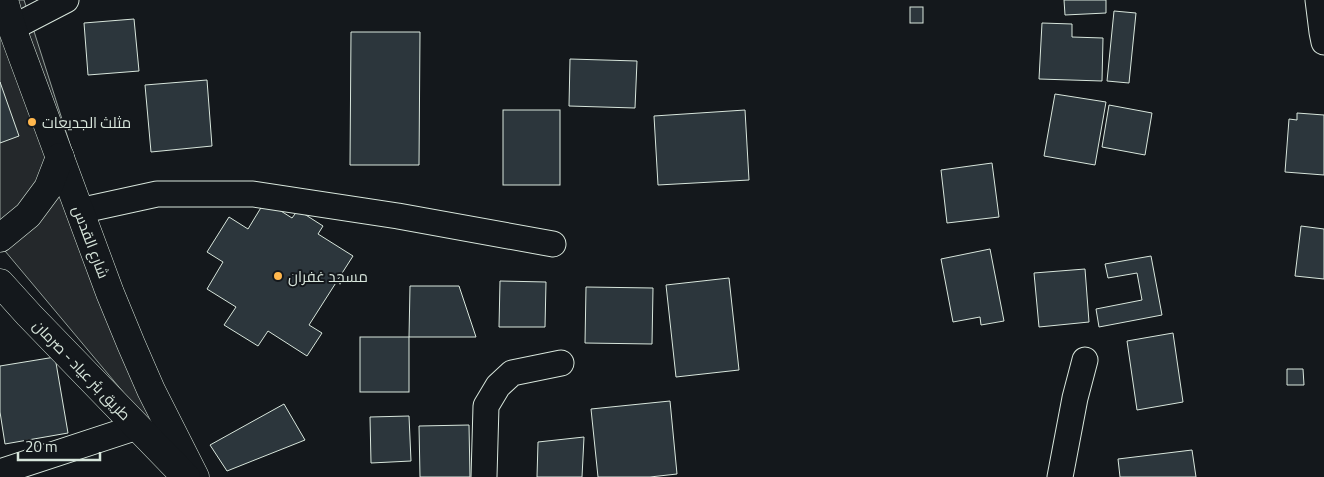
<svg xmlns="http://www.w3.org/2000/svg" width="1324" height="477" font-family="'Titillium Web',Cairo,sans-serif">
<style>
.parking{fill:#24282b;stroke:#939e99}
.building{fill:#2c363c;stroke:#d8e6dc}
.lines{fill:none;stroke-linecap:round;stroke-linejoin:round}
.street-casing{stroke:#d8e6dc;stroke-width:27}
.secondary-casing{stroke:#d8e6dc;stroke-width:29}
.highway-casing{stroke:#d8e6dc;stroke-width:29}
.street{stroke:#14181c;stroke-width:25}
.secondary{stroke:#14181c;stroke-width:28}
.highway{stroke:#14181c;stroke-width:28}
.poi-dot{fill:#ffb74d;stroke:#14181c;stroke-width:2}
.labels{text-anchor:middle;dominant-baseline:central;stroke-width:4;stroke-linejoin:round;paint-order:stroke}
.poi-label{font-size:15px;fill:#d8e6dc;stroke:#14181c;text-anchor:start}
.street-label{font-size:15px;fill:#d8e6dc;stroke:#14181c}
</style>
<rect width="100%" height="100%" fill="#14181c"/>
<path class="parking" d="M 0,0 L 24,0 L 165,442 L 0,245 Z"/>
<g class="building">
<path d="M 1064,0 L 1106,0 L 1106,13 L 1065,15 Z"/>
<rect x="910" y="7" width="13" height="16"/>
<path d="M 1114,11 L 1136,13 L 1129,83 L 1107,81 Z"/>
<path d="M 134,19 L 139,71 L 88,75 L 84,23 Z"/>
<path d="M 1042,23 L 1072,24 L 1072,37 L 1103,38 L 1102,81 L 1039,79 Z"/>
<path d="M 351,32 L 420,32 L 419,165 L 350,165 Z"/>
<path d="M 570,59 L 637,61 L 635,108 L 569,106 Z"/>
<path d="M 207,80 L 212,146 L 151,152 L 145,85 Z"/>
<path d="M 0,82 L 19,136 L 0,143 Z"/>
<path d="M 1055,94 L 1106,102 L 1095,165 L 1044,156 Z"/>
<path d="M 1109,105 L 1152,113 L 1145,155 L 1102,147 Z"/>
<rect x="503" y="110" width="57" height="75"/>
<path d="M 745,110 L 749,180 L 658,185 L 654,116 Z"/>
<path d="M 1297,113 L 1324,115 L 1324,175 L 1285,172 L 1289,119 L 1297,120 Z"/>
<path d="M 992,163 L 999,217 L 947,223 L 941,170 Z"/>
<path d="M 265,201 L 292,218 L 298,210 L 323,226 L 318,234 L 353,256 L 309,325 L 322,333 L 307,356 L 268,331 L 258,346 L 224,325 L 236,307 L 207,289 L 223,262 L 207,252 L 229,217 L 248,229 Z"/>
<path d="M 1301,226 L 1324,229 L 1324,279 L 1295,276 Z"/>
<path d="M 990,249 L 1004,321 L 981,325 L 980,317 L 953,322 L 941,259 Z"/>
<path d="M 1151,256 L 1162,315 L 1099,327 L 1096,309 L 1142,300 L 1137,273 L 1108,278 L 1105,264 Z"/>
<path d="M 1085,269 L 1089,322 L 1039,327 L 1034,273 Z"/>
<path d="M 729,278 L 739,370 L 676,377 L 666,285 Z"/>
<path d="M 500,281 L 546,282 L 545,327 L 499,327 Z"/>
<path d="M 410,286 L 459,286 L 476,337 L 409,337 Z"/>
<path d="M 586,287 L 653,288 L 652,344 L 585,343 Z"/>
<path d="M 1173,333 L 1183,402 L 1137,410 L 1127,341 Z"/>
<rect x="360" y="337" width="49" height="55"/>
<path d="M 55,357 L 68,433 L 5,444 L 0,412 L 0,366 Z"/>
<path d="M 1287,369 L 1303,369 L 1304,385 L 1287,385 Z"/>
<path d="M 670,401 L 677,474 L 650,477 L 598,477 L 591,409 Z"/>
<path d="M 284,404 L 305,440 L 227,471 L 210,445 Z"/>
<path d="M 409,416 L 411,461 L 371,463 L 370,417 Z"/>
<path d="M 469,425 L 470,477 L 420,477 L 419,426 Z"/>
<path d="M 584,437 L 582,477 L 537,477 L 538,442 Z"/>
<path d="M 1192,450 L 1196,477 L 1120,477 L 1118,459 Z"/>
</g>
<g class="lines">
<defs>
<g id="street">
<path d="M 1318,0 L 1322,32 L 1324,42"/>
<path d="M 12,28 L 66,0"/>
<path d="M 79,211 L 157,194 L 253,194 L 398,216 L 553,244"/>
<path d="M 0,472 L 137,427"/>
<path d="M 484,477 L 486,406 L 498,386 L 512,373 L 561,363"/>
<path d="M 1060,477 L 1075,398 L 1085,360"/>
</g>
<path id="secondary" d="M 4,0 L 12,28 L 110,293 L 131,344 L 151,390 L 195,477"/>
<g id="highway">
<path d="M 0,238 L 28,215 L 48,188 L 60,157"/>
<path d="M 0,283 L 29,315 L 186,477"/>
</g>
</defs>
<use href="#street" class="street-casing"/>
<use href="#secondary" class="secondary-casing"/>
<use href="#highway" class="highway-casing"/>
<use href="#street" class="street"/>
<use href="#secondary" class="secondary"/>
<use href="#highway" class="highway"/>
</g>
<g class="poi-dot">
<circle cx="32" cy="122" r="5"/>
<circle cx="278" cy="276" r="5"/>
</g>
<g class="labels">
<g class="poi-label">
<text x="42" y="122">مثلث الجديعات</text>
<text x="288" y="276">مسجد غفران</text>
</g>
<g class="street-label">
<text transform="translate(91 242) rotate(69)">شارع القدس</text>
<text transform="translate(82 370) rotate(46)">طريق بئر عياد - صرمان</text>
</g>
</g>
<path d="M18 452v8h82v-8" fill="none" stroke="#d8e6dc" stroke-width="2.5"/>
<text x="25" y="452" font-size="15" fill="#d8e6dc" stroke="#14181c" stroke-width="4" paint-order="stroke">20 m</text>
</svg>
